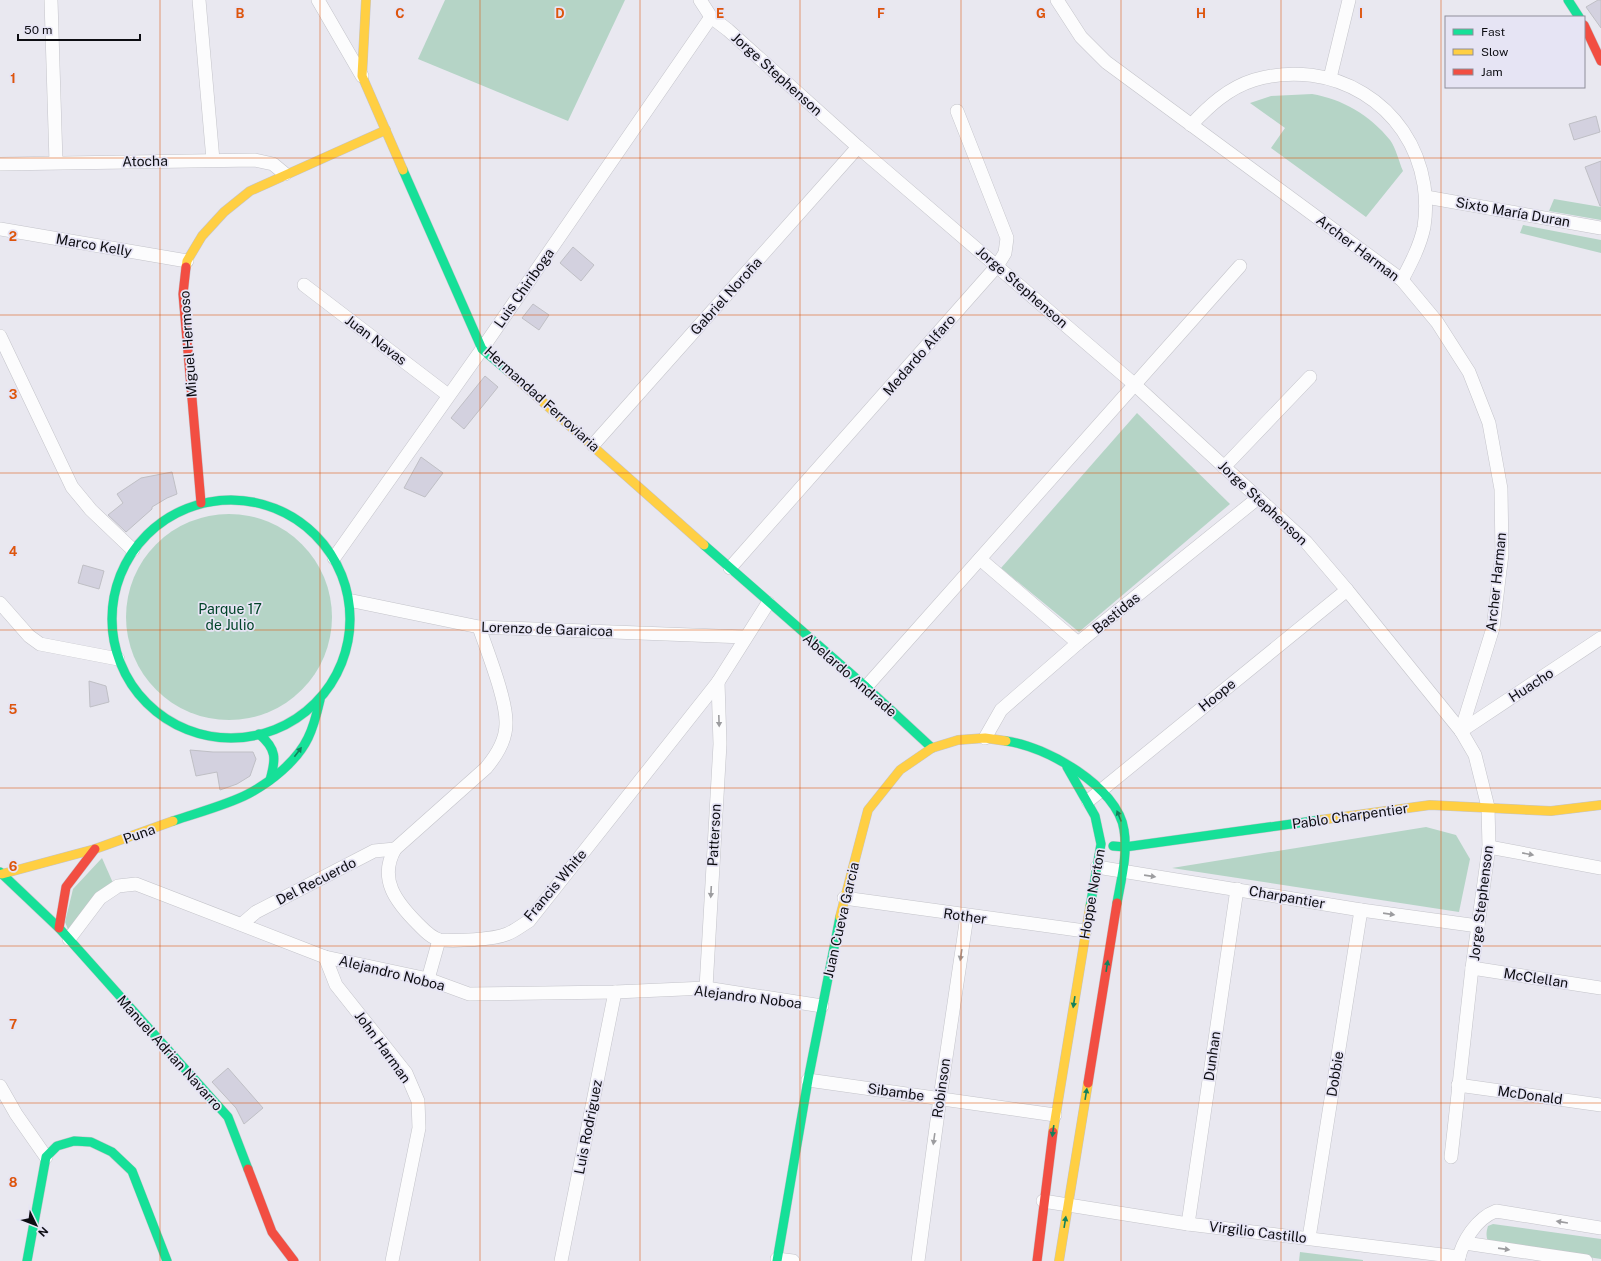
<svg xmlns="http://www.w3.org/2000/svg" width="1601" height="1261" font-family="'Public Sans',sans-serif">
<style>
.green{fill:#b5d4c6}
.building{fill:#d3d1df;stroke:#bfbfc5}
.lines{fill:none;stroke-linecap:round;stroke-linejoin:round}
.street-casing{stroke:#c4c4ca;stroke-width:14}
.fast-casing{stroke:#c4c4ca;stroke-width:10}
.slow-casing{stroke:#c4c4ca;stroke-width:10}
.jam-casing{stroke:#c4c4ca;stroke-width:10}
.street{stroke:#fcfcfd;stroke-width:13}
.fast{stroke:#16e098;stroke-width:9}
.slow{stroke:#ffcf43;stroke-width:9}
.jam{stroke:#f24e42;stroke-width:9}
.oneway{fill:#9c9c9f}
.oneway2{fill:#12815c}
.grid{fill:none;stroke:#dd550c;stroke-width:1;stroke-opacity:0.55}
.labels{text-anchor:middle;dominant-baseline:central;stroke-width:3.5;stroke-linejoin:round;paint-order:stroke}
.street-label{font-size:14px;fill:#0d0d12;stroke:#e6e4f4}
.park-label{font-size:14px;fill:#004328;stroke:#e6e4f4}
.grid-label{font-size:13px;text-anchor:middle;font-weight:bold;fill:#dd550c;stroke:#e6e4f4;stroke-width:3.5;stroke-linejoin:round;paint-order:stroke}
</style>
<rect width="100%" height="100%" fill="#e9e8f0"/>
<g class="green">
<path d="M 445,0 L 625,0 L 568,121 L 418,59 Z"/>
<path d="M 1312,94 C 1342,99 1370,115 1390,140 C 1396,148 1399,162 1403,171 L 1366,217 L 1271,148 L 1285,128 L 1250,103 L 1271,96 Z"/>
<path d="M 1554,199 L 1601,207 L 1601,220 L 1549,211 Z"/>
<path d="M 1523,225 L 1601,240 L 1601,253 L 1520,233 Z"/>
<path d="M 1137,413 L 1230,504 L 1079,632 L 1001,568 Z"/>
<circle cx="229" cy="617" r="103"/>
<path d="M 1426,827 L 1456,835 L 1470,859 L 1459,912 L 1172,868 Z"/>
<path d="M 102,858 L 113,883 L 69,932 L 65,922 L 73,889 Z"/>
<path d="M 1493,1224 L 1601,1239 L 1601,1259 L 1488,1242 C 1486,1236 1486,1232 1488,1226 Z"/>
<path d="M 1300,1252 L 1363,1260 L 1363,1261 L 1299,1261 Z"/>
</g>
<g class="building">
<path d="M 1598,0 L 1601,0 L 1601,28 L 1586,7 Z"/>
<path d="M 1596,116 L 1600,132 L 1574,140 L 1569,124 Z"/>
<path d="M 1601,161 L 1601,206 L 1600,206 L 1585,167 Z"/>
<path d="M 573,247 L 594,265 L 581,281 L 560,263 Z"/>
<path d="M 533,304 L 549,315 L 539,330 L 522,318 Z"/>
<path d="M 485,376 L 498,387 L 464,429 L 451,418 Z"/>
<path d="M 421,457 L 443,473 L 425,497 L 404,488 Z"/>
<path d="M 172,472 L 177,494 L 167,498 L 152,507 L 152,509 L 126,532 L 108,515 L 123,503 L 117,494 L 141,478 Z"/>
<path d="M 83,565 L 104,571 L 99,589 L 78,583 Z"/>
<path d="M 89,681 L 106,686 L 109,702 L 90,707 Z"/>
<path d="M 190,750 L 213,752 L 253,752 L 256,759 L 250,776 L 237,784 L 220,790 L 217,772 L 196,776 Z"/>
<path d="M 228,1068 L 263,1108 L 244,1124 L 236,1108 L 212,1082 Z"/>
</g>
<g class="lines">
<defs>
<g id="street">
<path d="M 51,0 L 56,162"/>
<path d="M 199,0 L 213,160"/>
<path d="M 318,0 L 362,76"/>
<path d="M 700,0 L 711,17 L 728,30 L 858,147 L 1134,384 L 1306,542 L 1347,590 L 1461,731 L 1475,755 L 1488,807 L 1489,847 L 1472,968 L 1451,1157"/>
<path d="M 1057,0 L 1081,37 L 1106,62 L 1402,280 L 1437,322 L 1469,372 L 1489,423 L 1501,489 L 1502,554 L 1493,628 L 1461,731"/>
<path d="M 1330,78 L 1349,0"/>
<path d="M 1191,125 C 1209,106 1228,88 1254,80 C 1332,57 1411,104 1424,185 C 1426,198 1426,214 1424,227 C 1420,246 1411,263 1402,280"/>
<path d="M 0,164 L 255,160 L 273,164 L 285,174"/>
<path d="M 1426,197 L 1601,228"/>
<path d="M 0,229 L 187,261"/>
<path d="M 304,285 L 448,395"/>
<path d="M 0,336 L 72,487 L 91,510 L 133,550"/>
<path d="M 593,445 L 858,147"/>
<path d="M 1224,467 L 1310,377"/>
<path d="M 334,558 L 482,349 L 711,17"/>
<path d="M 980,559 L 1078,643"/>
<path d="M 730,568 L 997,266 L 1005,253 L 1007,238 L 957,111"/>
<path d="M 353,601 L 479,627 L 745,637"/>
<path d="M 0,603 L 29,636 L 40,644 L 118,659"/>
<path d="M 479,627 C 487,651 507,700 506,724 C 506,741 496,756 486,768 L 395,849 C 378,879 396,902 418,924 C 424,930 431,938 440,940 C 457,941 492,940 507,934 C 515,931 522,925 529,921 L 718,682 L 768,603"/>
<path d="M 866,687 L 1240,266"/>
<path d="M 1461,731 L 1601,638"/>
<path d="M 985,738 L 1001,710 L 1078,643 L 1258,498"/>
<path d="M 1088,801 L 1347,590"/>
<path d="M 1489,847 L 1601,868"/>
<path d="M 1097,867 L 1361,910 L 1478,926"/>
<path d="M 844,898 L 1085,931"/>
<path d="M 242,924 L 256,912 L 374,851 L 395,849"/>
<path d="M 69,939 L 100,898 L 118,886 L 136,884 L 325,957 L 428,979 L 469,994 L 615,992 L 706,988 L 822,1006"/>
<path d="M 325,957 L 336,985 L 406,1073 L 418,1101 L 419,1128 L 392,1261"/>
<path d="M 1472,968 L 1601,988"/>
<path d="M 428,979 L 439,940"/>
<path d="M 706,988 L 720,744 L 718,682"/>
<path d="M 808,1080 L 1055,1115"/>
<path d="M 1458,1085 L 1601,1105"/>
<path d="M 0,1086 L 16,1114 L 46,1157"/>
<path d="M 1043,1201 L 1188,1224 L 1459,1257"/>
<path d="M 1188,1224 L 1237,889"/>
<path d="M 1309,1238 L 1361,910"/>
<path d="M 1465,1243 L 1586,1261"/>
<path d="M 777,1259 L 793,1261"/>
<path d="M 561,1261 L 615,992"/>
<path d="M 918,1261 L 940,1098 L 967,916"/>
<path d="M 1458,1261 C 1462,1241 1477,1218 1496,1211 L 1601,1228"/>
</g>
<g id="fast">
<path d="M 1568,0 L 1579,17"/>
<path d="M 403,170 L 482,349 L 508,371"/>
<circle cx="231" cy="619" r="119"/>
<path d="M 704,545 L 866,687 L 932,748"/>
<path d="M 259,734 C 277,749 276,759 270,780"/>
<path d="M 1006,741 C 1046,746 1118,787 1124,830 C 1128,854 1121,880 1117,903"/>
<path d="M 1067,767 L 1095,816 L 1101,844 L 1090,907"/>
<path d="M 173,821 C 196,813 227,805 248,794 C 271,782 297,761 308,738 C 314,726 317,713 320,700"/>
<path d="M 1113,846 L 1125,847 L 1320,820"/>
<path d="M 0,872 L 59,928 L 228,1117 L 248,1169"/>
<path d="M 27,1261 L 46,1157 L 57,1146 L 74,1141 L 91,1142 L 112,1152 L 132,1171 L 167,1261"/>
<path d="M 777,1261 L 808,1080 L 840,917"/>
</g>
<g id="slow">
<path d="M 366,0 L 362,76 L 403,170"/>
<path d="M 186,267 L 187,261 L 202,236 L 224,212 L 250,191 L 386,130"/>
<path d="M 508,371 L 704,545"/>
<path d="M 1320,820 L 1430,805 L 1551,811 L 1601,805"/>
<path d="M 2,874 L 95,849 L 173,821"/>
<path d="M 840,917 L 868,810 L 900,770 L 932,748 L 958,740 L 985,738 L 1006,741"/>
<path d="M 1053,1132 L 1090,907"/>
<path d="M 1059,1261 L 1088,1083"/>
</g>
<g id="jam">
<path d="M 1584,25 L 1601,61"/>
<path d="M 186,267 L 183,294 L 201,503"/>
<path d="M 59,928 L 66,887 L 95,849"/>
<path d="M 1088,1083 L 1117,903"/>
<path d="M 248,1169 L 272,1232 L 294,1261"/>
<path d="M 1037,1261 L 1053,1132"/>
</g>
</defs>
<use href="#street" class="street-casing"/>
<use href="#fast" class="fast-casing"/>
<use href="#slow" class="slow-casing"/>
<use href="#jam" class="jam-casing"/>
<use href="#street" class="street"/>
<use href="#fast" class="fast"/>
<use href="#slow" class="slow"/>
<use href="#jam" class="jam"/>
</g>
<defs><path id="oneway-solid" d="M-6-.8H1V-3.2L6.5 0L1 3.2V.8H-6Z"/></defs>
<g class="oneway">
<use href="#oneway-solid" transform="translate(719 721) rotate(88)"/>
<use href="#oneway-solid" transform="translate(1528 854) rotate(11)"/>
<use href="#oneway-solid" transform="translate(1150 876) rotate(8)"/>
<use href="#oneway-solid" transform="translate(711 892) rotate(93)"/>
<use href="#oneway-solid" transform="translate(1389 914) rotate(8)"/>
<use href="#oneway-solid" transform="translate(961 955) rotate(99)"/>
<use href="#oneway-solid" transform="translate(934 1139) rotate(98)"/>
<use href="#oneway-solid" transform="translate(1562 1222) rotate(-171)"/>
<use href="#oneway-solid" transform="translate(1504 1249) rotate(8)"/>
</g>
<g class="oneway2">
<use href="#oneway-solid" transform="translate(298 752) rotate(-53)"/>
<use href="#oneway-solid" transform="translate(1119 816) rotate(-112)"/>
<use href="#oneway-solid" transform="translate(1107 966) rotate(-81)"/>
<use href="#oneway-solid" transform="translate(1074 1002) rotate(99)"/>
<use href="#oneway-solid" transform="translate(1086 1094) rotate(-81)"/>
<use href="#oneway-solid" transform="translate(1053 1131) rotate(98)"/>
<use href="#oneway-solid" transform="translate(1065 1222) rotate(-81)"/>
</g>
<path class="grid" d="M 160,0 L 160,1261M 320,0 L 320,1261M 480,0 L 480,1261M 640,0 L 640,1261M 800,0 L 800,1261M 961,0 L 961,1261M 1121,0 L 1121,1261M 1281,0 L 1281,1261M 1441,0 L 1441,1261M 0,158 L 1601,158M 0,315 L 1601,315M 0,473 L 1601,473M 0,630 L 1601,630M 0,788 L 1601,788M 0,946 L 1601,946M 0,1103 L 1601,1103"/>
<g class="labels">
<g class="street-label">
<text transform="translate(777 74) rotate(42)">Jorge Stephenson</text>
<text transform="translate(145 161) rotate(-1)">Atocha</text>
<text transform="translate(1513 212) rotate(10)">Sixto María Duran</text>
<text transform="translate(94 245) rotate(10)">Marco Kelly</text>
<text transform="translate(1358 248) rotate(37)">Archer Harman</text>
<text transform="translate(1022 287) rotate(41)">Jorge Stephenson</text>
<text transform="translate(524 288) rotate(-55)">Luis Chiriboga</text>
<text transform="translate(726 296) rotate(-48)">Gabriel Noroña</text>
<text transform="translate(376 340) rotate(37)">Juan Navas</text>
<text transform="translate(188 344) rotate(-94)">Miguel Hermoso</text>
<text transform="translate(919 355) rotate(-49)">Medardo Alfaro</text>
<text transform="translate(542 399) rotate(42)">Hermandad Ferroviaria</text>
<text transform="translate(1263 503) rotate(43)">Jorge Stephenson</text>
<text transform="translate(1496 582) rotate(-84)">Archer Harman</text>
<text transform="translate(1116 613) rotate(-39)">Bastidas</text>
<text transform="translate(547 629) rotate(2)">Lorenzo de Garaicoa</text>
<text transform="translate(850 675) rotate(41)">Abelardo Andrade</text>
<text transform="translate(1531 685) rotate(-33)">Huacho</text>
<text transform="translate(1217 695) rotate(-39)">Hoope</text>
<text transform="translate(1350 816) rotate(-8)">Pablo Charpentier</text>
<text transform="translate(139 834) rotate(-20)">Puna</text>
<text transform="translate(714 835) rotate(-87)">Patterson</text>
<text transform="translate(316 881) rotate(-27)">Del Recuerdo</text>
<text transform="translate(555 885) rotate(-50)">Francis White</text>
<text transform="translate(1092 894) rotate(-80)">Hoppe Norton</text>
<text transform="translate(1287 897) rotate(10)">Charpantier</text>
<text transform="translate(1481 903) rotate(-83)">Jorge Stephenson</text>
<text transform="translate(965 916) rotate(8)">Rother</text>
<text transform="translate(841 920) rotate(-77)">Juan Cueva Garcia</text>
<text transform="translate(392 973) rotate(14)">Alejandro Noboa</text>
<text transform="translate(1536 978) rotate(9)">McClellan</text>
<text transform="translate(748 997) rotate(7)">Alejandro Noboa</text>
<text transform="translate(383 1047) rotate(54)">John Harman</text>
<text transform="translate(170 1053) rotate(48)">Manuel Adrian Navarro</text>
<text transform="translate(1212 1056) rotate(-82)">Dunhan</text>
<text transform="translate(1335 1074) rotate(-81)">Dobbie</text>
<text transform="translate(941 1088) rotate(-82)">Robinson</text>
<text transform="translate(896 1092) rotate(8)">Sibambe</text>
<text transform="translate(1530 1095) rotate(8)">McDonald</text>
<text transform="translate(588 1127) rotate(-79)">Luis Rodriguez</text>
<text transform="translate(1258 1232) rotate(7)">Virgilio Castillo</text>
</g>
<g class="park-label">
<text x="230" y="609">Parque 17<tspan x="230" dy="16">de Julio</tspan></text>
</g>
</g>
<g class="grid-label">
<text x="240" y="18">B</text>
<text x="400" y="18">C</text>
<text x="560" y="18">D</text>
<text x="720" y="18">E</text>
<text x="881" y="18">F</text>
<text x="1041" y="18">G</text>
<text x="1201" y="18">H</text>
<text x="1361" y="18">I</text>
<text x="13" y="83">1</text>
<text x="13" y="241">2</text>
<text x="13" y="399">3</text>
<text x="13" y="556">4</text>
<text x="13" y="714">5</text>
<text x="13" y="871">6</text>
<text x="13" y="1029">7</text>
<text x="13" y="1187">8</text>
</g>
<rect x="1445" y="16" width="140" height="72" fill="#e6e4f4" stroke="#8f8e9a"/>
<rect x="1453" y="29" width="20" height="6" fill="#16e098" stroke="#8f8e9a"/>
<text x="1481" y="36" font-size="12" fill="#0d0d12">Fast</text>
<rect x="1453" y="49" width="20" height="6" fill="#ffcf43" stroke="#8f8e9a"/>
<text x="1481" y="56" font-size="12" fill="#0d0d12">Slow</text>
<rect x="1453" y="69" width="20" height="6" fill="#f24e42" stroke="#8f8e9a"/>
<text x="1481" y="76" font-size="12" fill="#0d0d12">Jam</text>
<g transform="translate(36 1225) rotate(133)" stroke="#e6e4f4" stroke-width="3" paint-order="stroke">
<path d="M0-3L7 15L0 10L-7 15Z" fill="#0d0d12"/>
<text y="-6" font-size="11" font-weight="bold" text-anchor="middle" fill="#0d0d12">N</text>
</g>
<path d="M18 34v6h122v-6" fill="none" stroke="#0d0d12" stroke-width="2"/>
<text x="24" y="34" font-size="12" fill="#0d0d12" stroke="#e6e4f4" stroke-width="3" paint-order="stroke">50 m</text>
</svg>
